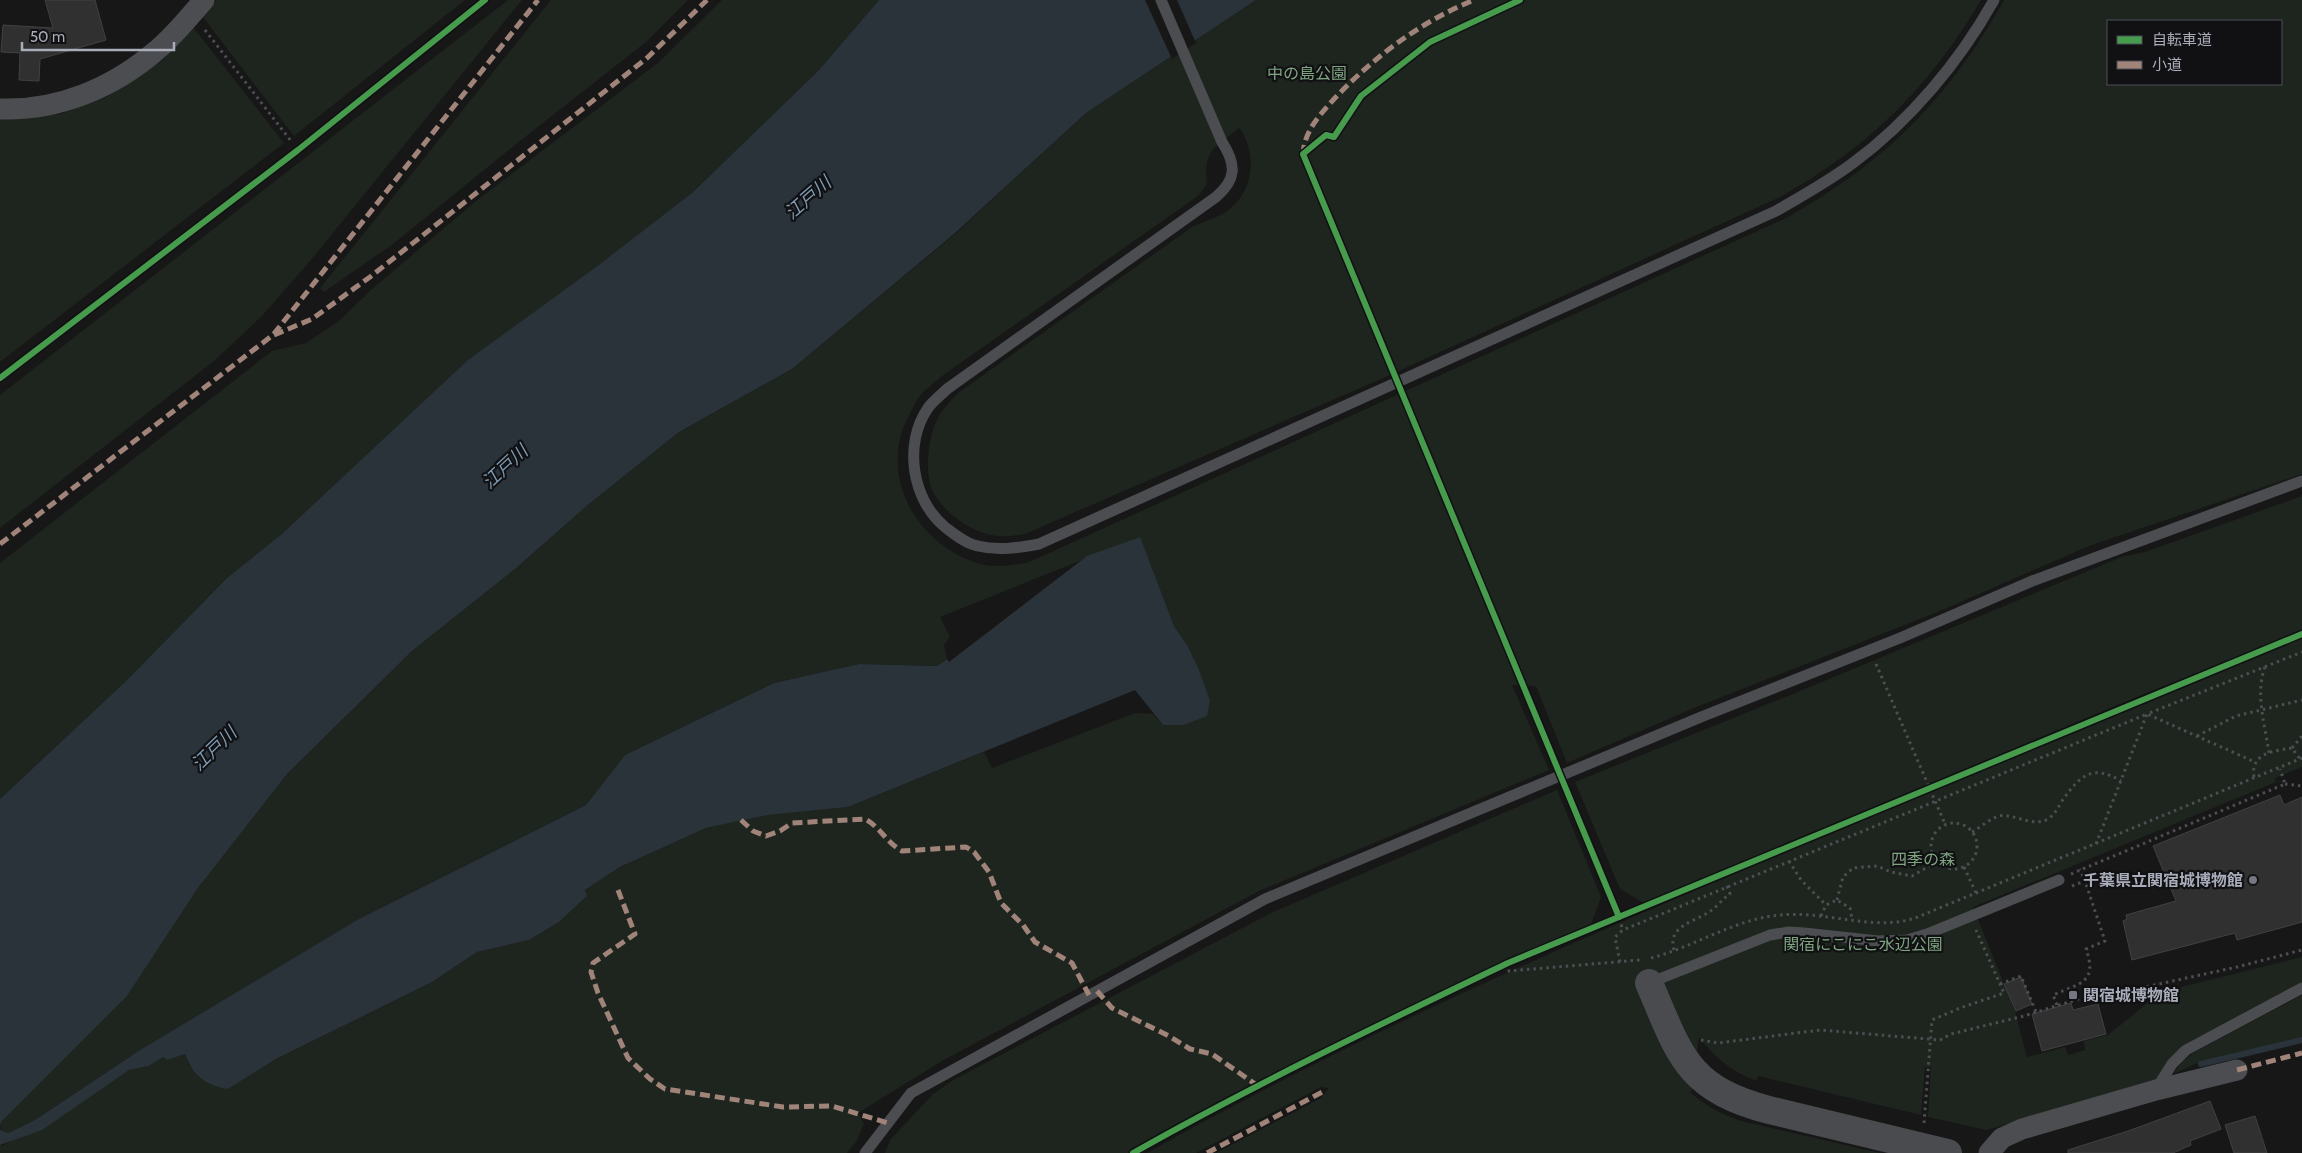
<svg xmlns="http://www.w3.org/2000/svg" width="2302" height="1153" font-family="Cabin,'Noto Sans JP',sans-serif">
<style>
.green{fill:#1d251e;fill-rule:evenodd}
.water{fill:#2a333a}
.pier{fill:#171717}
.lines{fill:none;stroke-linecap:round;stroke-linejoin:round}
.stream{stroke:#2a333a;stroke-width:6}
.building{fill:#303031;stroke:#404143}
.path{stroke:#4d4e52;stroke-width:3;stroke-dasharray:2.5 4;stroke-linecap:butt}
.lane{stroke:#4b4d50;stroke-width:11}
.street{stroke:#4b4d50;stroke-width:21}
.secondary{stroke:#4a4b4f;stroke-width:28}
.quiet{stroke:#a18479;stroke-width:5;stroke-dasharray:10 5;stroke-linecap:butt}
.cycleway-casing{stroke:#111114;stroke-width:9}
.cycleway{stroke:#469c4c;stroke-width:6}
.poi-dot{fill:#757880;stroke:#111114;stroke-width:2}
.labels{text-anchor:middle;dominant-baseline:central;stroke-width:4.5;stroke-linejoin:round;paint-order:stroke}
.park-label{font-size:16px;fill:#7ea580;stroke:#111114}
.poi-label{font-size:16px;font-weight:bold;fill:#a8adb9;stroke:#111114;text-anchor:end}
.water-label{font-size:18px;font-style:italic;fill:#7e9cb5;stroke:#111114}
</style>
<rect width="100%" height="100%" fill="#171717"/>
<g class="green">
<path d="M 216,0 L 465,0 L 294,136 L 202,16 Z"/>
<path d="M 508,0 L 522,0 L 311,260 L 262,316 L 214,361 L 0,528 L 0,395 Z"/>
<path d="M 551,0 L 688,0 L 646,42 L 520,141 L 393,244 L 324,292 L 320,288 Z"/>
<path d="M 722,0 L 879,0 L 819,70 L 693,192 L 596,267 L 283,533 L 227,578 L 126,681 L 0,799 L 0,563 L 272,351 L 306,343 L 339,321 L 372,289 L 476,201 L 659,62 Z"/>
<path d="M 1256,0 L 1981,0 C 1929,88 1869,147 1780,197 L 1381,379 L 1025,534 C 1017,535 1007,537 998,536 C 973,534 945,514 933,492 C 924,474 928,437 937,420 C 941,410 951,401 958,393 L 1192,227 C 1203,222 1217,218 1227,211 C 1254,193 1258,152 1239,128 C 1215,148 1203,149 1207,184 L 1198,196 L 942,376 C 935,383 925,389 919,397 C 913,407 904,424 901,435 C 885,493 928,552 985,565 C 997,568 1014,564 1027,563 L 1786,218 C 1885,163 1949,98 2004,0 L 2302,0 L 2302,474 L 2089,546 L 1940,611 L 1694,708 L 1567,763 L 1536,686 L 1512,685 L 1549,770 L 1259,891 L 942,1061 L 858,1113 L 864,1124 L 856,1142 L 847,1153 L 0,1153 L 0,1145 L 2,1146 L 129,1070 L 149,1066 L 163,1057 L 167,1059 L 185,1054 L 189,1066 L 228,1089 L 276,1059 L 432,982 L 477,952 L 529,940 L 559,922 L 587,896 L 585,890 L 620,867 L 706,828 L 768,815 L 848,807 L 984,752 L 992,768 L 1135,713 L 1153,714 L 1163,725 L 1187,645 L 1174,626 L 1139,537 L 940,617 L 950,637 L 944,645 L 947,659 L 937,666 L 859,664 L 774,683 L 625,755 L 586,805 L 357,920 L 140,1050 L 35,1120 L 8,1133 L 0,1130 L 2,1121 L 127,996 L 198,888 L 287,774 L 412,651 L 515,569 L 589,504 L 679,432 L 792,369 L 955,234 L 1086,113 ZM 2108,21 L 2281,21 L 2281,84 L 2108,84 Z"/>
<path d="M 193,27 L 284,143 L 0,362 L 0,119 L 61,114 L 106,97 L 163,60 Z"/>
<path d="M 2302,496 L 2302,631 L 2151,691 L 1644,903 L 1620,889 L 1575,782 L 1805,689 L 2124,556 L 2145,552 Z"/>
<path d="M 2302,638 L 2302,767 L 2275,778 L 2276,782 L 1973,907 L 2015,1011 L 2027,1057 L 2065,1047 L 2068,1055 L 2085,1050 L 2084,1041 L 2108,1035 L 2161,992 L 2302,957 L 2302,982 L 2189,1042 L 2180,1049 L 2154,1082 L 2136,1089 L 1986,1130 L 1928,1117 L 1931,1067 L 1925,1067 L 1921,1115 L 1758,1076 L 1757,1081 C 1733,1073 1714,1057 1699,1037 L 1692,1091 L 1690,1092 C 1706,1106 1721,1114 1741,1121 L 1880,1153 L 1216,1153 L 1321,1098 L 1329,1088 L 1321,1087 L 1196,1153 L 1147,1153 C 1322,1054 1507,971 1691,892 C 1894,804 2098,722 2302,638 Z"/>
<path d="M 1557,790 L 1601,897 L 1591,924 L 1378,1022 L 1278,1072 L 1130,1153 L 885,1153 L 890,1140 L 933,1094 L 955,1079 L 1273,912 Z"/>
<path d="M 2302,995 L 2302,1039 L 2200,1062 L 2173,1074 L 2183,1061 L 2196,1051 Z"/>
</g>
<g class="water">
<path d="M 879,0 L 1256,0 L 1086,113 L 954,234 L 792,369 L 679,432 L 589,504 L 515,569 L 412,651 L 287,774 L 198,888 L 127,996 L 2,1121 L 0,1126 L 0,799 L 126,681 L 227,578 L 283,533 L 468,360 L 596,267 L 693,192 L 819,70 Z"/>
<path d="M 1140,537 L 1174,626 L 1187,645 L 1199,670 L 1210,701 L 1207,716 L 1183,725 L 1163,725 L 1135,690 L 848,807 L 768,815 L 706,828 L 620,867 L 585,890 L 587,896 L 559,922 L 529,940 L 477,952 L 432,982 L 276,1059 L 228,1089 C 205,1085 193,1076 185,1054 L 167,1060 L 163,1057 L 149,1066 L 129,1070 L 42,1130 L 0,1145 L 0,1130 L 8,1133 L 35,1120 L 140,1050 L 357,920 L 586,805 L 625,755 L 774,683 L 859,664 L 937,666 L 947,659 L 949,662 L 1087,556 Z"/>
</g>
<path class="pier" d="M 1145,0 L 1177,0 L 1196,43 L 1172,59 Z"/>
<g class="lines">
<path class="stream" d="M 2201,1064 L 2302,1040"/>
</g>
<g class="building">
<path d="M 45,0 L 95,0 L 106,40 L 40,59 L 39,81 L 19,80 L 20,53 L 1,52 L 3,25 L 53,28 Z"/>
<path d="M 2280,795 L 2284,805 L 2302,797 L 2302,922 L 2237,940 L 2235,933 L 2132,960 L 2123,921 L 2127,919 L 2126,915 L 2176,901 L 2153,846 Z"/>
<path d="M 2021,977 L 2032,1004 L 2016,1011 L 2004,984 Z"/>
<path d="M 2071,1003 L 2073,1010 L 2098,1004 L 2106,1034 L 2042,1051 L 2032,1014 Z"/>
<path d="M 2210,1101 L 2221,1129 L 2190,1141 L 2191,1145 L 2173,1153 L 2068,1153 L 2068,1150 L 2128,1131 Z"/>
<path d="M 2255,1116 L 2267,1153 L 2234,1153 L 2225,1125 Z"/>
</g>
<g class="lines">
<g class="path">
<path d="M 205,30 L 291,141"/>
<path d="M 1303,154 L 1326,135 L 1334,137 L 1361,96 L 1430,42 L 1520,0"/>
<path d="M 1876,664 L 1945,824"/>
<path d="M 2265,667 C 2255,694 2265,725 2269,753"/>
<path d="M 2197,736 L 2236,716 L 2302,700"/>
<path d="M 2292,748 L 2302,736"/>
<path d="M 2254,777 C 2250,753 2274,751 2292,748 L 2300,759"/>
<path d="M 2285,784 L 2302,786"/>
<circle cx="1954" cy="846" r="23"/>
<path d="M 1972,832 C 1981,827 1989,819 1999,816 C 2014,813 2033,828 2048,819 C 2055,814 2058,808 2062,801 C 2080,775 2093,764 2121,781"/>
<path d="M 2096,844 L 2147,714 L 2302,652"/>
<path d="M 1789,861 L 1801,880 L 1826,905"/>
<path d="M 1964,867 L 1976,893"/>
<path d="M 2071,874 L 2285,784 L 2280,769"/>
<path d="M 2072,886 L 2085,881 L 2080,869"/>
<path d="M 1610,894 L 1623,930"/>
<path d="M 1837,900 L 1843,877 L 1853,868 L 1877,866 L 1891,872 L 1912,876 L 1933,864 L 1936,861"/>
<path d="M 1821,916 L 1826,905 L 1837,900 L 1850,908 L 1852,919"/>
<path d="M 1674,950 C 1667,926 1694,922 1709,912 C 1717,907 1722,899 1730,894 L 1727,886"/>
<path d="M 1651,958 C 1694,947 1737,918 1781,915 C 1820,911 1867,928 1903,921 C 1911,920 1918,917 1925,914 L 2302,758"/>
<path d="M 1620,962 L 1615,937 L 1623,930 L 2147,714 L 2255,762"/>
<path d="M 1508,963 L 1509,971 L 1640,960"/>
<path d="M 2000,984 L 2021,976 L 2036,1012"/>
<path d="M 2057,1005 L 2053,995 C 2080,983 2098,983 2086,949 L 2105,941 L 2085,881"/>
<path d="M 1701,1040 L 1718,1043 L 1820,1030 L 1940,1040 L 1951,1034 L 2024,1016 L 2085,997 L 2099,997 L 2237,967 L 2302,950"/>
<path d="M 1924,1123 L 1932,1020 L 1960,1008 L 2004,993 L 1976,930"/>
</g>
<g class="lane">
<path d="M 1161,0 L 1222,142 C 1237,165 1236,180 1216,197 L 947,389 C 941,395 933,401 928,408 C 903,444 912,500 945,527 C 954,534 966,544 978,546 C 998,551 1018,548 1039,544 L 1776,211 C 1802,196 1829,181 1853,163 C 1910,121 1960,61 1994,0"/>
<path d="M 1649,983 L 1770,935 L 1789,932 L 1804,933 L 1878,941 L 1907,940 L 1927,934 L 2059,880"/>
<path d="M 2157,1088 L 2172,1064 L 2186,1050 L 2302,988"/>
<path d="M 865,1153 L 911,1093 L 1265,899 L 1701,717 L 1900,638 L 2032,581 L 2302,481"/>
</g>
<g class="street">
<path d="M 0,109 C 58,111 113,88 157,50 C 174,36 189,17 204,0"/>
<path d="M 1989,1153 L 2002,1138 L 2022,1129 L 2156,1090 L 2237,1070"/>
</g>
<path class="secondary" d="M 1649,983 C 1680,1055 1686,1088 1769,1110 L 1948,1153"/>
<g class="quiet">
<path d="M 1303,155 C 1304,131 1319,116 1334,99 C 1374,57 1420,22 1474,0"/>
<path d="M 274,335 L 312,319 L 370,277 L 647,58 L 707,0"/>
<path d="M 0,544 L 273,335 L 538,0"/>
<path d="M 741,820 L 753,831 L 766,836 L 780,831 L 792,823 L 865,819 C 880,827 887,843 902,851 L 966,847 L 974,852 L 989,872 L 1001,903 L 1023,925 L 1035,942 L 1072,963 L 1089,995"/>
<path d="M 618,890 L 635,934 L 593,963 L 591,972 L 598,993 L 628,1058 L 650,1079 L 665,1089 L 783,1107 L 832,1106 L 888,1123"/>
<path d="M 1097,991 L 1112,1008 L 1169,1036 L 1190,1049 L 1212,1054 L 1258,1086"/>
<path d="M 2237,1070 L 2302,1053"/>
<path d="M 1207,1153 L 1326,1090"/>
</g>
<defs>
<g id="cycleway">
<path d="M 1520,0 L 1430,42 L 1361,96 L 1334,137 L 1326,135 L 1303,154 L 1619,917"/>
<path d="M 0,378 L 298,150 L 485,0"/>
<path d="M 1133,1153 C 1255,1084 1381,1024 1508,963 L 2302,634"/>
</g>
</defs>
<use href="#cycleway" class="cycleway-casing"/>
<use href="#cycleway" class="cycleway"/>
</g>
<g class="poi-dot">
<circle cx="2253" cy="880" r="5"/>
<rect x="2068" y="990" width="10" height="10" rx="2.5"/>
</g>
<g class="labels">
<g class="park-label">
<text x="1307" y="73">中の島公園</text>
<text x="1923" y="859">四季の森</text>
<text x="1863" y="944">関宿にこにこ水辺公園</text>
</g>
<g class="poi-label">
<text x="2243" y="880">千葉県立関宿城博物館</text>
<text x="2083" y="995" text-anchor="start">関宿城博物館</text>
</g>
<g class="water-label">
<text transform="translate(808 198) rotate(-41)">江戸川</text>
<text transform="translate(505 467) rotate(-43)">江戸川</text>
<text transform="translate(214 749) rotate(-44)">江戸川</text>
</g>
</g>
<rect x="2107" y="20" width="175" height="65" fill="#111114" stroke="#4d4f56"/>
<rect x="2117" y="36" width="25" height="8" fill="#469c4c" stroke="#4d4f56"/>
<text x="2152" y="45" font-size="15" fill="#a8adb9">自転車道</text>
<rect x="2117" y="61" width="25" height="8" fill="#a18479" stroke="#4d4f56"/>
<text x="2152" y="70" font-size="15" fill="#a8adb9">小道</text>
<path d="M22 42v8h152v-8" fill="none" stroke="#a8adb9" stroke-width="2.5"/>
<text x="30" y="42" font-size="15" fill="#a8adb9" stroke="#111114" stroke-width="4" paint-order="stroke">50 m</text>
</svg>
